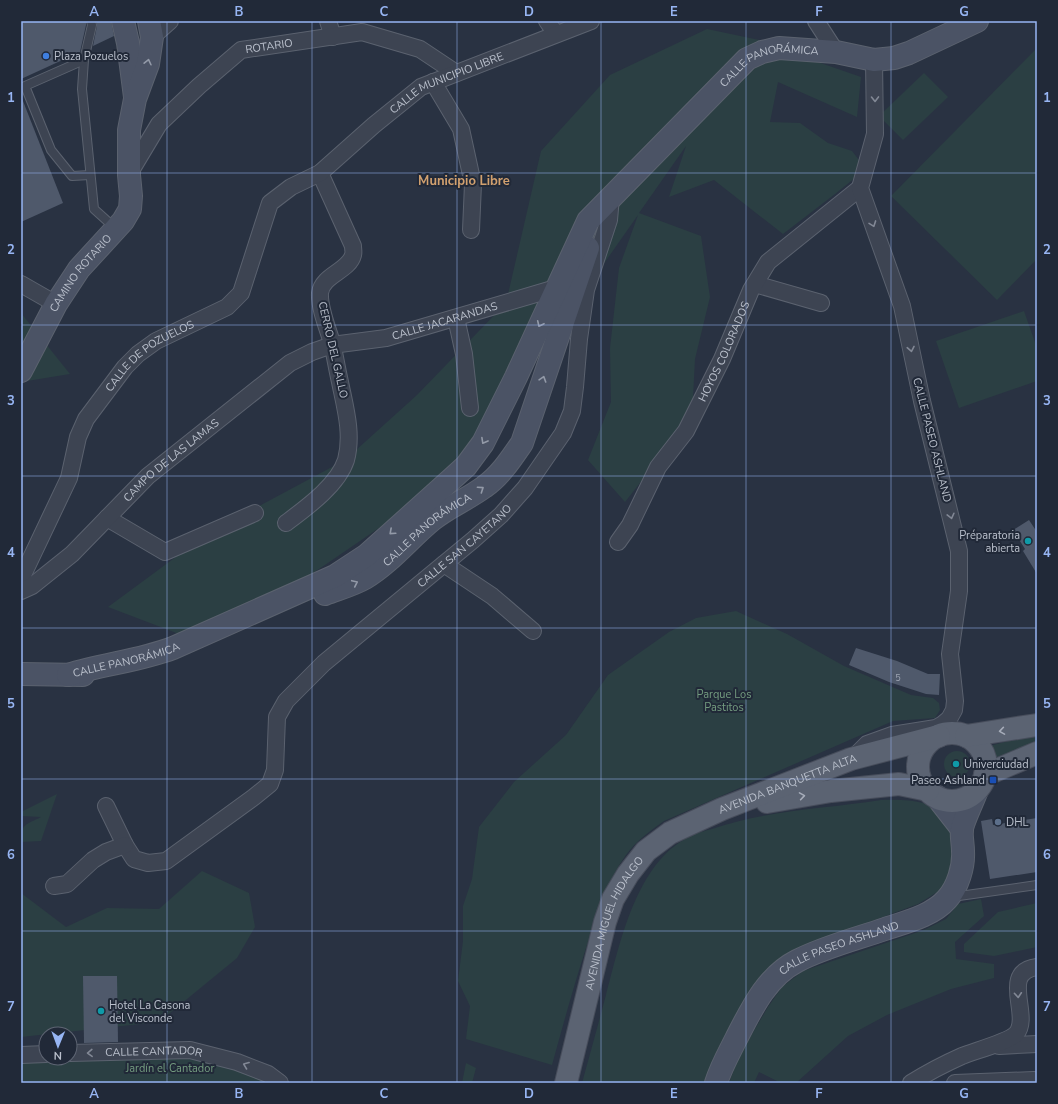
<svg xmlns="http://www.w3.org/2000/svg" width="1058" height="1104" font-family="'Nunito Sans',sans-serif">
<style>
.green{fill:#2b3f43}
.building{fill:#4f596b}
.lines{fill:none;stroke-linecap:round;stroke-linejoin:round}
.lane-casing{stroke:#5b626f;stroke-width:10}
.street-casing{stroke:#5b626f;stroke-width:18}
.secondary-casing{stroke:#5b626f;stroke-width:24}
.primary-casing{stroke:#474d5b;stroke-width:24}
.lane{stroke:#3d4452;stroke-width:8}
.street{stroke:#3d4452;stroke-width:16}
.secondary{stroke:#4b5365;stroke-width:22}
.primary{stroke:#5b6372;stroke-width:22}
.oneway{stroke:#939aa8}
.oneway2{stroke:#828895}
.oneway3{stroke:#a7adba}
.grid{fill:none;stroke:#97b5f3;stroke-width:1;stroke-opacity:0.55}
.shop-dot{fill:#3f7fe0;stroke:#212938;stroke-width:1.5}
.culture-dot{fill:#0f9aa8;stroke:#212938;stroke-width:1.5}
.transit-dot{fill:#1a4fb4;stroke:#212938;stroke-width:1.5}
.service-dot{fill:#5c6f8a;stroke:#212938;stroke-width:1.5}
.labels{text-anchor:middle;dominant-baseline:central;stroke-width:4;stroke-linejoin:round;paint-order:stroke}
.number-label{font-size:9px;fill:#9fa6b4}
.street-label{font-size:11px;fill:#bac0cc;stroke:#212938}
.poi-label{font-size:11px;fill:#bac0cc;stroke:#212938;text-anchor:start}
.park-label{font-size:11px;fill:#739b7f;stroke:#212938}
.quarter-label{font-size:13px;font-weight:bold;fill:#d2a16f;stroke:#212938}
.neatline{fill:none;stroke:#97b5f3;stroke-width:1.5}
.grid-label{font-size:13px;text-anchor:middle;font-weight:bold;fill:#97b5f3}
</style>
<rect width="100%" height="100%" fill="#293242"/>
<g class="green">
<path d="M 707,29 L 802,49 L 789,52 L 861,77 L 857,117 L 778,82 L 770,122 L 800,123 L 828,143 L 852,151 L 866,169 L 835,194 L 783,234 L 714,180 L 669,197 L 686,146 L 639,213 L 701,236 L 710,297 L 695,359 L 692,417 L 625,502 L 588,460 L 611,402 L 610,348 L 619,268 L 638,215 L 455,476 L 208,645 L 108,607 L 207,534 L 345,460 L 417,395 L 506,303 L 541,151 L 610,75 Z"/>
<path d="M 1037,48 L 1037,259 L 997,300 L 891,196 Z"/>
<path d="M 924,73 L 948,97 L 903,140 L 879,116 Z"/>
<path d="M 1024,311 L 1037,348 L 1037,381 L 959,408 L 936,341 Z"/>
<path d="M 21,313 L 70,374 L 21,382 Z"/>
<path d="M 736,611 L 787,634 L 844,666 L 911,695 L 933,698 L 939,703 L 940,710 L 935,718 L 893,721 L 664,821 C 650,831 636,841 626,855 C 607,881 597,915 587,945 C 574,985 563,1025 552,1065 L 466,1039 L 470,1006 L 458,981 L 463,941 L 463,906 L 472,879 L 479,827 L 514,782 L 566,735 L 608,675 L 669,632 L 696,618 Z"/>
<path d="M 1037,733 L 1037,745 L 991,763 L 986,747 Z"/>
<circle cx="957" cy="764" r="13"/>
<path d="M 57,794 L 41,841 L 21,842 C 21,823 26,825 41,817 L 21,816 L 21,812 Z"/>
<path d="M 881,800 C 903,799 935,799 948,820 C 953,829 956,840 959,850 L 946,884 L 939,891 L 918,904 L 797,949 L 710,1083 L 582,1083 C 590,1054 598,1025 606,995 C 620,943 636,863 689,837 C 696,833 704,831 712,829 C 766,810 825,809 881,800 Z"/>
<path d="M 202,871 L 249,893 L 255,927 L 237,958 L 159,1022 L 21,1037 L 21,893 L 66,927 L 107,908 L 159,909 Z"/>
<path d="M 981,899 L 984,916 L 955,942 L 956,959 L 994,964 L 994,978 L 951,989 L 887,1015 L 848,1036 L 796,1083 L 781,1083 L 759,1072 L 754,1083 L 729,1083 L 739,1056 L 768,1007 L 782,987 L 803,971 L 924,930 L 946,919 L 958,904 Z"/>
<path d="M 1037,903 L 1037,947 L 994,956 L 964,952 L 964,944 L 998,912 Z"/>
<path d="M 196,1055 L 274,1083 L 21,1083 L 21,1060 Z"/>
<path d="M 466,1063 L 476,1068 L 472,1083 L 462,1083 Z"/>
</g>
<g class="building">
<path d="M 21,21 L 86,21 L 86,25 L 80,52 L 21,79 Z"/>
<path d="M 97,21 L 111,21 L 114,36 L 93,46 L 97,26 Z"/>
<path d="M 21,96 L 63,203 L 21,222 Z"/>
<path d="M 1029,520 L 1037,532 L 1037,574 L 1023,551 L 1025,549 L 1013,530 Z"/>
<path d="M 856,648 L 897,661 L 928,674 L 940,674 L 939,695 L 926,694 L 889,682 L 849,665 Z"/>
<path d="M 1037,818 L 1037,872 L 990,879 L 981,821 L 992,819 L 993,825 Z"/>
<path d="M 83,976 L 117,976 L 118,1042 L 84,1043 Z"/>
</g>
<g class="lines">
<defs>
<g id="lane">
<path d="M 91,21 L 92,25 L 84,60 L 82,89 L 94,209 L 115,228"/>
<path d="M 84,60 L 25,86 L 51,150 L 72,176 L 90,175"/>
<path d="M 952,897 L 1037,885"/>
</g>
<g id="street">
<path d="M 328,21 L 333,37"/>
<path d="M 547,21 L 556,34"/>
<path d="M 816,21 L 836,52"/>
<path d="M 152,37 L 170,21"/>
<path d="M 433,82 L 461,129 L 473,184 L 471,230"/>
<path id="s1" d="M 129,174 L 159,124 L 199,86 L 241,50 L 362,32 L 420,49 L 456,73"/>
<path d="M 21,284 L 56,304"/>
<path d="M 755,284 L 821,303"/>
<path d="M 456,318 L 464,354 L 470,408"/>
<path d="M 107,518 L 165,552 L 255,513"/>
<path d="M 286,523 C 306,508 338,485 346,460 C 353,434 345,407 340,382 C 337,369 335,356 332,343 C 328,329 319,308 320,293 C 322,275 349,271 353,255 C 354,253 353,249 353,246 L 320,173"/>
<path id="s2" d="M 618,542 L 630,525 L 658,467 L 686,431 L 722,359 L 751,290 L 768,262 L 860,188"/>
<path d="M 444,564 L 492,596 L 533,631"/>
<path id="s3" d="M 21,579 L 69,478 L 78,437 L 86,419 L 125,367 L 138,354 L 156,341 L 227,307 L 241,293 L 270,203 L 291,187 L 320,173 L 374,125 L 421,87 L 591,21"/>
<path id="s4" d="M 21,591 L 32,586 L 72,554 L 148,476 L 290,363 L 312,352 L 332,345 L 386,338 L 556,288"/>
<path d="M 857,754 L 867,744 L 892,735 L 936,728 L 943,724 L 949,719 L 954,710 L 955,701 L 950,654 L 959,591 L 959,551 L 922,401 L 902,306 L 860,188 L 875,134 L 874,60"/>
<path id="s5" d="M 106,806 L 125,845 L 134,859 L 148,863 L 166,861 L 254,797 L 270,784 L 275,770 L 277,717 L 286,701 L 324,663 L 473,540 L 501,515 L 525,488 L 563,433 L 572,411 L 575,387 L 579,339 L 586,290 L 609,220 L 611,197"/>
<path d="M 54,886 L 67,884 L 93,860 L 106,852 L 125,845"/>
<path d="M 999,1046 L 1037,1044"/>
<path id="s6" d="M 70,1053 L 190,1050 L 237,1062 L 268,1074 L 280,1083"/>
<path d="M 21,1055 L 46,1054"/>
<path d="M 911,1083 C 927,1073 944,1064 962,1056 C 974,1051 1008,1042 1016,1034 C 1032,1016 999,972 1037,967"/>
<path d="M 955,1083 L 1034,1080"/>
</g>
<g id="secondary">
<path d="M 123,21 L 128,43 L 135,97"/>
<path id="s7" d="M 21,371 L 56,304 L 79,269 L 123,221 L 130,209 L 131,196 L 129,175 L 129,130 L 135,99 L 148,64 L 152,37 L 149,21"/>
<path id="s8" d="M 325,594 C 338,589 353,585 365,578 C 390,563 410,538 432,520 C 448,507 468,499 484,487 C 500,476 511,459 522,443 L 588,248"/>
<path d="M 21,674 L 83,675"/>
<path id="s9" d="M 68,675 C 103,664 139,661 173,648 L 335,576 L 367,555 L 455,476 L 466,466 L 483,443 L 516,377 L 588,221 L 747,59 L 762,52 L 779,48 L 836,52 L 874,60 L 894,58 L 909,53 L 977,21"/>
<path d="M 937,797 L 962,829"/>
<path id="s10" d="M 716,1083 C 721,1067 729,1053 736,1039 C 751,1010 766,977 797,961 C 824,947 856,939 885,929 C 906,922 932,916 947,899 C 958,887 964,866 963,851 C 963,844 961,836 962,829 C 963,821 974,799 977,790"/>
</g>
<g id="primary">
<circle cx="952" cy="767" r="34"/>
<path d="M 966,736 L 1037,725"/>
<path d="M 985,775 L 1037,753"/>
<path d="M 767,802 L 831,791 L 899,784 L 928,790"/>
<path id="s11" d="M 566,1083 L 605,922 L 613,899 L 628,874 L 646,851 L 670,833 L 722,809 L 851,759 L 939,736"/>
</g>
</defs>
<use href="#lane" class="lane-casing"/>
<use href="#street" class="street-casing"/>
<use href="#secondary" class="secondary-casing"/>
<use href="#primary" class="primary-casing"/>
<use href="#lane" class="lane"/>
<use href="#street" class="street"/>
<use href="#secondary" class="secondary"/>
<use href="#primary" class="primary"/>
</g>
<defs><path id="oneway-chevron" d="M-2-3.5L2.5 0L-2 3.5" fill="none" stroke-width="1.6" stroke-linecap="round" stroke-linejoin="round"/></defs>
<g class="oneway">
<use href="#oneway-chevron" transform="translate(148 62) rotate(-77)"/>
<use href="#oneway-chevron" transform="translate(540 324) rotate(115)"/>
<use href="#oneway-chevron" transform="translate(543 379) rotate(-72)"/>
<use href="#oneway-chevron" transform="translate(484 441) rotate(119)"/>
<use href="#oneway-chevron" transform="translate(481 489) rotate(-34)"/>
<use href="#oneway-chevron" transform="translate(392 532) rotate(138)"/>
<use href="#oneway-chevron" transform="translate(355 583) rotate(-25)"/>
</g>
<g class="oneway2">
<use href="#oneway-chevron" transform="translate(875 99) rotate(89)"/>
<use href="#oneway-chevron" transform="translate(873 224) rotate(70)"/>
<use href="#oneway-chevron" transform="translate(911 349) rotate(79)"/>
<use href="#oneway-chevron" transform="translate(951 516) rotate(76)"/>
<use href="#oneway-chevron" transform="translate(1018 995) rotate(86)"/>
<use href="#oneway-chevron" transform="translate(90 1053) rotate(178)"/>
<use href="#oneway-chevron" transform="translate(246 1065) rotate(-159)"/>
</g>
<g class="oneway3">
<use href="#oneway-chevron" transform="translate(1002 731) rotate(171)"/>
<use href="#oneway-chevron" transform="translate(802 796) rotate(-9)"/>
</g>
<path class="grid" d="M 167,21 L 167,1083M 312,21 L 312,1083M 457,21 L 457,1083M 601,21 L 601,1083M 746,21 L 746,1083M 891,21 L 891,1083M 21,173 L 1037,173M 21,325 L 1037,325M 21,476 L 1037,476M 21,628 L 1037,628M 21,779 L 1037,779M 21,931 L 1037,931"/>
<circle class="shop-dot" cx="46" cy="56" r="4"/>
<g class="culture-dot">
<circle cx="1028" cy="541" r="4"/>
<circle cx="956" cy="764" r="4"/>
<circle cx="101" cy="1011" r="4"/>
</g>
<rect class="transit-dot" x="989" y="776" width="8" height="8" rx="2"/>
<circle class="service-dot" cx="998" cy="822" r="4"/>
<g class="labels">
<g class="number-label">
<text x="898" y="678">5</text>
</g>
<g class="street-label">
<text stroke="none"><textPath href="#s1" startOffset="197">ROTARIO</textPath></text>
<text stroke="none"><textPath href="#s9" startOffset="977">CALLE PANORÁMICA</textPath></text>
<text stroke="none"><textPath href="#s3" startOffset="688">CALLE MUNICIPIO LIBRE</textPath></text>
<text stroke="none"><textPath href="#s7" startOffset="115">CAMINO ROTARIO</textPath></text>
<text stroke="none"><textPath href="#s4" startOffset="515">CALLE JACARANDAS</textPath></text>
<text transform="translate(333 350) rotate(77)">CERRO DEL GALLO</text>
<text stroke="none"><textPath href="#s2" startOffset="219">HOYOS COLORADOS</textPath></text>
<text stroke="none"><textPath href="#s3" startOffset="265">CALLE DE POZUELOS</textPath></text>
<text transform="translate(932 440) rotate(76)">CALLE PASEO ASHLAND</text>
<text stroke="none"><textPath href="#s4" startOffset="200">CAMPO DE LAS LAMAS</textPath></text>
<text stroke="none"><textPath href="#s8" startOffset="122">CALLE PANORÁMICA</textPath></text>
<text stroke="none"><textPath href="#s5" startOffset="545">CALLE SAN CAYETANO</textPath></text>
<text stroke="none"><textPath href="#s9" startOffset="60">CALLE PANORÁMICA</textPath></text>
<text stroke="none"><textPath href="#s11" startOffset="406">AVENIDA BANQUETTA ALTA</textPath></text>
<text stroke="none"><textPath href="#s11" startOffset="168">AVENIDA MIGUEL HIDALGO</textPath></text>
<text stroke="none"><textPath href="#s10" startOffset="193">CALLE PASEO ASHLAND</textPath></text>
<text stroke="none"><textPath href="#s6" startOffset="84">CALLE CANTADOR</textPath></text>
</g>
<g class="poi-label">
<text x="54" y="56">Plaza Pozuelos</text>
<text x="1020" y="535" text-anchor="end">Préparatoria<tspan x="1020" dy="13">abierta</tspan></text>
<text x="964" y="764">Univerciudad</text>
<text x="985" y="780" text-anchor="end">Paseo Ashland</text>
<text x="1006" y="822">DHL</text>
<text x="109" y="1005">Hotel La Casona<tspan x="109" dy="13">del Visconde</tspan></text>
</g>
<g class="park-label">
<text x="724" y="694">Parque Los<tspan x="724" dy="13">Pastitos</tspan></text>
<text x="170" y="1068">Jardín el Cantador</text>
</g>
<g class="quarter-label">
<text x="464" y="181">Municipio Libre</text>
</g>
</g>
<rect width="1058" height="1104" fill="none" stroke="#212938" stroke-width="44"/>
<g transform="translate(58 1046) rotate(181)"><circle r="19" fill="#212938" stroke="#5e6573"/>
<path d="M0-3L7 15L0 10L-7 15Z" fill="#97b5f3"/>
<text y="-6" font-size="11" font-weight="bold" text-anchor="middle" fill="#bac0cc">N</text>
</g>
<rect x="22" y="22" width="1014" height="1060" class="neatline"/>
<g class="grid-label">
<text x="94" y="16">A</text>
<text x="239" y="16">B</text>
<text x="384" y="16">C</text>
<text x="529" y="16">D</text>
<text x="674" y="16">E</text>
<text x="819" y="16">F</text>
<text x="964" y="16">G</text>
<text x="11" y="102">1</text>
<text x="1047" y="102">1</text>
<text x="11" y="254">2</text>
<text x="1047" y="254">2</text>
<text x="11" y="405">3</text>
<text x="1047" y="405">3</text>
<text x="11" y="557">4</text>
<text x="1047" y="557">4</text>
<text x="11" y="708">5</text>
<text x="1047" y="708">5</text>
<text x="11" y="859">6</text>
<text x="1047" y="859">6</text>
<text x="11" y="1011">7</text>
<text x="1047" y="1011">7</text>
<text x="94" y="1098">A</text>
<text x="239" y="1098">B</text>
<text x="384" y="1098">C</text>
<text x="529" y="1098">D</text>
<text x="674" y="1098">E</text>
<text x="819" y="1098">F</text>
<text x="964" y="1098">G</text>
</g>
</svg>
